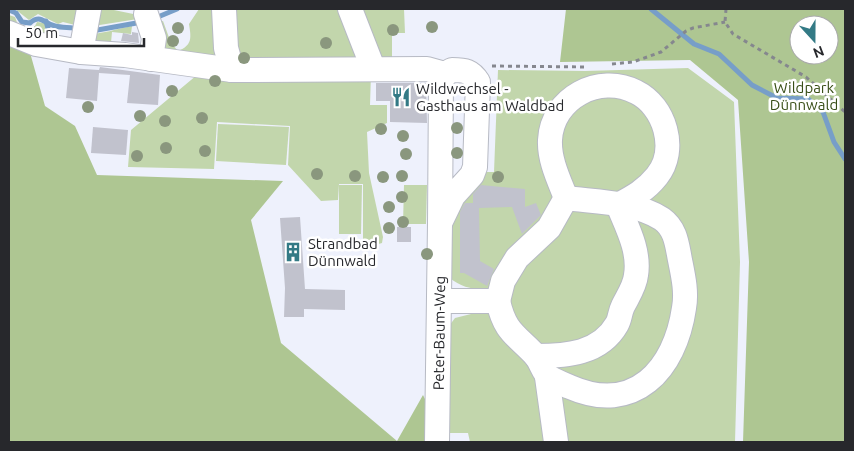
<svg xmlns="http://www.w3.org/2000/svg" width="854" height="451" font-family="Ubuntu,sans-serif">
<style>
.green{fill:#c2d6ac}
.forest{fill:#aec692;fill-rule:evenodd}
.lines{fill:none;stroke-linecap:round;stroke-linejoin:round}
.stream{stroke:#779ec8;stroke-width:5}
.building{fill:#c1c2cd}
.minor-casing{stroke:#b7bac4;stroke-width:26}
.path{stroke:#85878e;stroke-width:3;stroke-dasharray:4 4;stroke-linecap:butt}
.minor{stroke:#fff;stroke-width:24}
.tree{fill:#8a977e}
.labels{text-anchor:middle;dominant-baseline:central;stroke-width:5;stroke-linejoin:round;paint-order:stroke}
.park-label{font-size:15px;fill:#384e16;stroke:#fff}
.poi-label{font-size:15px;fill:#27282c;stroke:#fff;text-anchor:start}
.street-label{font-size:15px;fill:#27282c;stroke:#fff}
</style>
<rect width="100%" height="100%" fill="#eef1fc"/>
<g class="green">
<path d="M 15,9 L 84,9 L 83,27 L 63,22 L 58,24 L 38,14 L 29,20 Z"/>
<path d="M 93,9 L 109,9 L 143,16 L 144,18 L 87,27 Z"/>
<path d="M 199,9 L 221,9 L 226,63 L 162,57 L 151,24 L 163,21 L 171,43 L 178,51 C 193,45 191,37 189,24 Z"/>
<path d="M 228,9 L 346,9 L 366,60 L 234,60 Z"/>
<path d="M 353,9 L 404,9 L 405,33 L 392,33 L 392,61 L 379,64 Z"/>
<path d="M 9,15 L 15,17 L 18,25 L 27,28 L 35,26 L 37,22 L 45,23 C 48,40 56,40 71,43 L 76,39 L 77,33 L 82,33 L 81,42 L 84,42 L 86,34 C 103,34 116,29 132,26 L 131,34 L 112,32 L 111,43 L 126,46 L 125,52 C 84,49 47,45 9,29 Z"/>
<path d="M 688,68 L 734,102 L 740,262 L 735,442 L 470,442 L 468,433 L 446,433 L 449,326 L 455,318 L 487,310 L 483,290 C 471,289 459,286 450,278 L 453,214 L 481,172 L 494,172 L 498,70 L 585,71 Z"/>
<path d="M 203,70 L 371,73 L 370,105 L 387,105 L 387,123 L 367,132 L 369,173 L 383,237 L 382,243 L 375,245 L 363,241 L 363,184 L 339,184 L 338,200 L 321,201 L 288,165 L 290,126 L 217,122 L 214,169 L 128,167 L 131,130 Z"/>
<path d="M 218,124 L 289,127 L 286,165 L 216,161 Z"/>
<path d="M 339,185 L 362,185 L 361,234 L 339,234 Z"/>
<path d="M 404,185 L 427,185 L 426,224 L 403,224 Z"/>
</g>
<g class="forest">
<path d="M 566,9 L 845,9 L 845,442 L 743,442 L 749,262 L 738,100 L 690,60 L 560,62 ZM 799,25 L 829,25 L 829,55 L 799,55 Z"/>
<path d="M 9,40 L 29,49 L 45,106 L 75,126 L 97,175 L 283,181 L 251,220 L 281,343 L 397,441 L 423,395 L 446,442 L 9,442 Z"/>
</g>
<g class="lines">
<g class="stream">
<path d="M 651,9 L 694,44 L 719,54 L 752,85 L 777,98 L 808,99 L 823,112 L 834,142 L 845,159"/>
<path d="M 9,10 L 16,13 L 22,22 L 30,23 C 41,14 43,23 55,26 C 62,28 71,27 79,29"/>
<path d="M 153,19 L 177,9"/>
<path d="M 46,21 L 49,32 L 58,38"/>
<path d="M 92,31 L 142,22"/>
</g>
</g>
<g class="building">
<path d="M 132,32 L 138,33 L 139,43 L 121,41 L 123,33 L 132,35 Z"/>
<path d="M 100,67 L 160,75 L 158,105 L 127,103 L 130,75 L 114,74 L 99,73 L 97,101 L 66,98 L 69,68 L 99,70 Z"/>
<path d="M 376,83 L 426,83 L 427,123 L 390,122 L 390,101 L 376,101 Z"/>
<path d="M 93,127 L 128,130 L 126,155 L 91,153 Z"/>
<path d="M 481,185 L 525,189 L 525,207 L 536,203 L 541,215 L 522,234 L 512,207 L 479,208 L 480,261 L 494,269 L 487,286 L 464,273 L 460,273 L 460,212 L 465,203 L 473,203 L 473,194 Z"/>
<path d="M 300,217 L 305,289 L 345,290 L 345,310 L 304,309 L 304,317 L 284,317 L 285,288 L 280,218 Z"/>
<rect x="397" y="227" width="14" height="15"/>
</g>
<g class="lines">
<defs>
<g id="minor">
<path d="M 224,9 L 226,48 L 232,70"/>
<path d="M 350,9 L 373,68"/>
<path d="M 146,14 L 154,38 L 151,59"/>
<path d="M 9,33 L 36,44 L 81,52 L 125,55 L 232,70 L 427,69 L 445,74"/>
<path d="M 81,52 L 89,9"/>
<path d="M 452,70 C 465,70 471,71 478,82 L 475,167 L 472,175 L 453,196 L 440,223 L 441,81 L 445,74 Z"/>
<path d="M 439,301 L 498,301 C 505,332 515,334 535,355 C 541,361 543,373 549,377 C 555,381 563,384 570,387 C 634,415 675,370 684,308 C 687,292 683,275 680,260 C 677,245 676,229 662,219 C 636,202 596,202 566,198"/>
<path d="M 498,301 L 503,281 L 517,258 L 549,228 L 566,198"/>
<path d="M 536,356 C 566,356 600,354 617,324 C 620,319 620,312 623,306 C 628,296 635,286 636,275 C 640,251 627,227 618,205 C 633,197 646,190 657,176 C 678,150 665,106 636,92 C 599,73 552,98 550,140 C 549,160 559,180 566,198"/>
<path d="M 547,377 L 556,442"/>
<path id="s1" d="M 437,442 L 440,223"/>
</g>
</defs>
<use href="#minor" class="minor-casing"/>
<g class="path">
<path d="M 726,9 L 725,22 L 733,34 L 806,77 L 845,112"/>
<path d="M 612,64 L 633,62 L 661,52 L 686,31 L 693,28 L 725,22"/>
<path d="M 492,66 L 588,67"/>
</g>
<use href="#minor" class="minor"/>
</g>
<g class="tree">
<circle cx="432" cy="27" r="6"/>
<circle cx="178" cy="28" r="6"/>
<circle cx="393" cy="30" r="6"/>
<circle cx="173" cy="41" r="6"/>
<circle cx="326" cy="43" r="6"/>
<circle cx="244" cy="58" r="6"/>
<circle cx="215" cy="81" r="6"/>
<circle cx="172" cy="91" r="6"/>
<circle cx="88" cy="107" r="6"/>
<circle cx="140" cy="116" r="6"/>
<circle cx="202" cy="118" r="6"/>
<circle cx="165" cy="121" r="6"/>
<circle cx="457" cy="128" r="6"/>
<circle cx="381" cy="129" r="6"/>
<circle cx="403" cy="136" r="6"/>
<circle cx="166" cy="148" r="6"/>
<circle cx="205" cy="151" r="6"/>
<circle cx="457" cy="153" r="6"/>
<circle cx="406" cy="154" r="6"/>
<circle cx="137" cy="156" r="6"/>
<circle cx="317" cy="174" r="6"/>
<circle cx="355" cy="176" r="6"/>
<circle cx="402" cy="176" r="6"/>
<circle cx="383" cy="177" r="6"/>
<circle cx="498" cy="177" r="6"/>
<circle cx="402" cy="197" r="6"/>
<circle cx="389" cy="207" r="6"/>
<circle cx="403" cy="222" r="6"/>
<circle cx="389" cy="228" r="6"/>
<circle cx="427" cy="254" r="6"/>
</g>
<defs>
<symbol id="restaurant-bare" viewBox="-9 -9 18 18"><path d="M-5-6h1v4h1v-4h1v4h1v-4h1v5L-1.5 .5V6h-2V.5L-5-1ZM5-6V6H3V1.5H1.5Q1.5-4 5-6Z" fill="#337a85" stroke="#fff" stroke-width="2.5" paint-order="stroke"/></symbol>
<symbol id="building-bare" viewBox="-9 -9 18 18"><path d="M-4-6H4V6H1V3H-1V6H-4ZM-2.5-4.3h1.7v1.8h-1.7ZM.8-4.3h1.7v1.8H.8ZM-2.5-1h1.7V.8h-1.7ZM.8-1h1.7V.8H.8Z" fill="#337a85" stroke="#fff" stroke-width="2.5" paint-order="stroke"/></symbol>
</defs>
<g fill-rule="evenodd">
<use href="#restaurant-bare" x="387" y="83" width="28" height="28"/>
<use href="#building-bare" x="279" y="238" width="28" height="28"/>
</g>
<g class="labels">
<g class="park-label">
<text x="804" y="87">Wildpark<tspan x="804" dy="17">Dünnwald</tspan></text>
</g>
<g class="poi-label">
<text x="416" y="88">Wildwechsel -<tspan x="416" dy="17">Gasthaus am Waldbad</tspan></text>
<text x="308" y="243">Strandbad<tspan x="308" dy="17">Dünnwald</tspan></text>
</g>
<g class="street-label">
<text stroke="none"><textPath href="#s1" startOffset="109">Peter-Baum-Weg</textPath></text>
</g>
</g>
<rect width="854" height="451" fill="none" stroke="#27282c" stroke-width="20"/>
<g transform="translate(814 40) rotate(159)"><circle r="24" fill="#ffffff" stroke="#a9a9ab"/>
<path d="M0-4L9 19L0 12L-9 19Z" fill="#337a85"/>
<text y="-8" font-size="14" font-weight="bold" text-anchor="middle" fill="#27282c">N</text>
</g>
<path d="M18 38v8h126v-8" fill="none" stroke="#27282c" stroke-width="2.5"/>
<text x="25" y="38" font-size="15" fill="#27282c" stroke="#ffffff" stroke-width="4" paint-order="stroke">50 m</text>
</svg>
